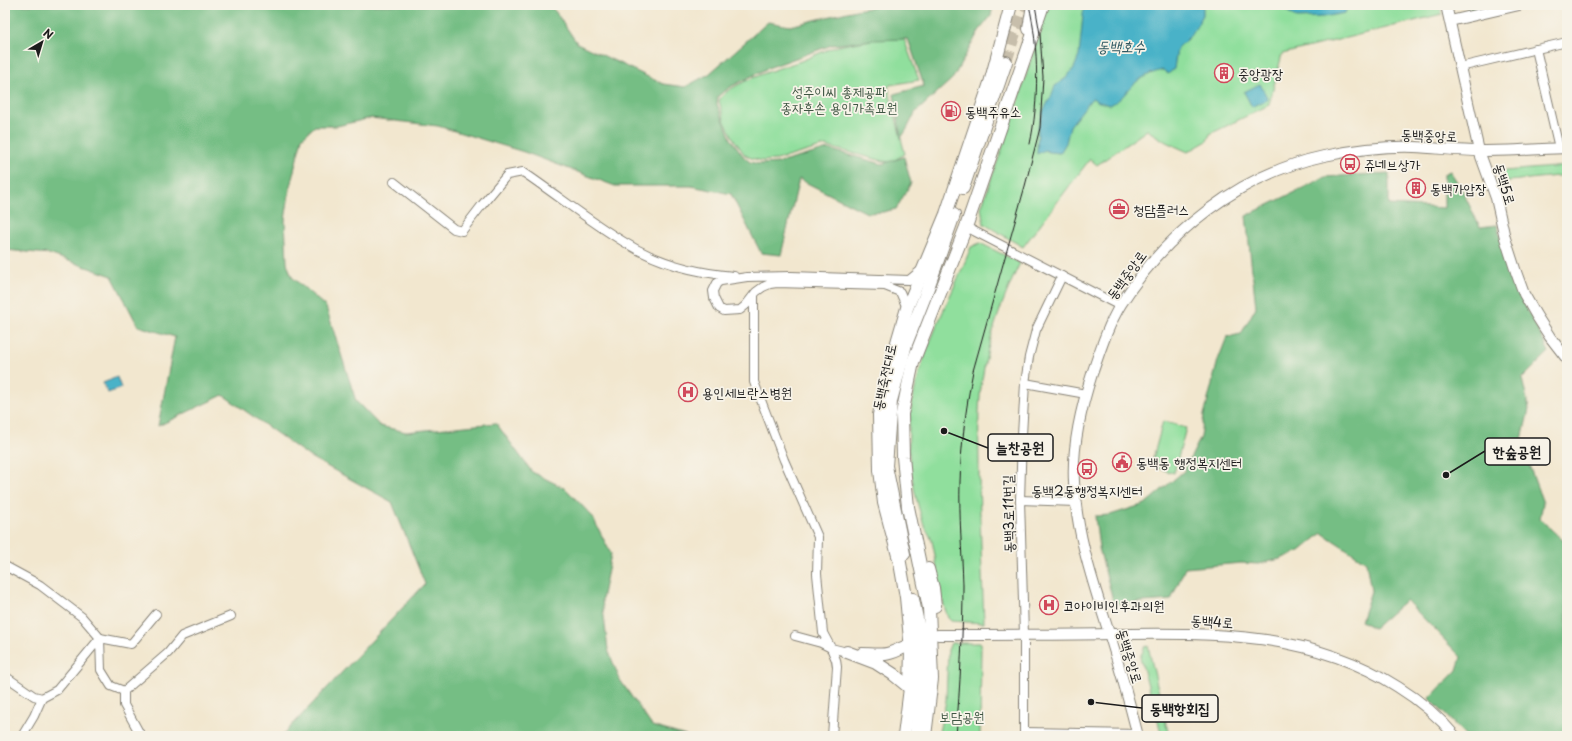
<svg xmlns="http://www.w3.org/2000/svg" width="1572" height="741" font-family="'Playpen Sans','Poor Story',sans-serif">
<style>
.green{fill:#90df9d;stroke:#567e5c}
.forest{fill:#74be84;stroke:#486d50}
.water{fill:#4ab2c8;stroke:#336772}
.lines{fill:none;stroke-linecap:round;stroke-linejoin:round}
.secondary-tunnel{stroke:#c7beab;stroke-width:12;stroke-dasharray:12 6;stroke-linecap:butt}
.minor-casing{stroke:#878276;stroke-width:10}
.tertiary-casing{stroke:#878276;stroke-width:12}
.secondary-casing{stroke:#878276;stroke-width:14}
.minor{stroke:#fff;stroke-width:8}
.tertiary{stroke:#fff;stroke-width:10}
.secondary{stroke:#fff;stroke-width:12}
.tram{stroke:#1c1c1c;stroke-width:1}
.labels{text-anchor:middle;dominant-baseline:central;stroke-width:3.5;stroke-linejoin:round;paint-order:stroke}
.poi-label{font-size:14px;fill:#1c1c1c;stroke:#f7f3e8;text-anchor:start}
.park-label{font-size:14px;fill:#3f5643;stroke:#f7f3e8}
.street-label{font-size:14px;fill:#1c1c1c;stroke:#f7f3e8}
.water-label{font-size:15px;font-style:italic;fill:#2e5861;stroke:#f7f3e8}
.leader{fill:none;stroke:#1c1c1c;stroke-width:1.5}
.callout-dot{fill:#1c1c1c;stroke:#f7f3e8;stroke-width:1.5}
.callout{fill:#f7f3e8;stroke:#1c1c1c;stroke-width:1.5}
.callout-label{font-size:15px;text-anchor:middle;font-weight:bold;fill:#1c1c1c}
</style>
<rect width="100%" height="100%" fill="#f7f3e8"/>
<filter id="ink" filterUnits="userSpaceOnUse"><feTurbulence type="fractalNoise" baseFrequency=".025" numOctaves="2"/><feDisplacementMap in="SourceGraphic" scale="8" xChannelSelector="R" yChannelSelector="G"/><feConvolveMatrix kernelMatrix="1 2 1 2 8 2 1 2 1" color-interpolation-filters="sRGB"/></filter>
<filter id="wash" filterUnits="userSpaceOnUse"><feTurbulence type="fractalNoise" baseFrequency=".012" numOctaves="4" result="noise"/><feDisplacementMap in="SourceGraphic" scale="16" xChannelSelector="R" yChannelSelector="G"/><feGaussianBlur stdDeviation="0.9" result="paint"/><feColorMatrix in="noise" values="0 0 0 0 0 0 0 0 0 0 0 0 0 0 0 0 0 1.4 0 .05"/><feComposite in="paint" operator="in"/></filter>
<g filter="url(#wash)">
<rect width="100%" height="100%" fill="#f2e7cf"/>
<g class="green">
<path d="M 1047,5 L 1440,5 L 1442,14 L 1282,54 L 1269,105 L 1210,134 L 1207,141 L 1188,152 L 1166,142 L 1147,130 L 1097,165 L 1090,159 L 1023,247 L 984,224 L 981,208 L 1016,109 Z"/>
<path d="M 1465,5 L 1493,5 L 1471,10 L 1467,8 Z"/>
<path d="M 875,39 L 904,39 L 919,80 L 890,85 L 888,87 L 905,154 L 891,162 L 883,161 L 825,146 L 777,160 L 762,161 L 751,158 L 745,155 L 735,141 L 725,122 L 719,101 C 725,84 783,67 801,61 C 811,57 821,52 832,48 C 843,44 863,42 875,39 Z"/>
<path d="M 1567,166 L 1567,175 L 1500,182 L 1504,171 Z"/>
<path d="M 980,243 L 1020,263 C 1002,300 988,339 982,380 C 977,411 979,443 979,474 C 980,524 982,573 984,623 L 951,621 L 948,618 C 939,594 938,567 932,541 C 930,534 925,529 923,522 C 916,501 911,476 909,454 C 904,377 944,316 971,247 Z"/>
<path d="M 1163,421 L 1186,428 L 1174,473 L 1151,466 Z"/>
<path d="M 951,643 L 981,643 L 980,736 L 938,736 L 946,701 L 948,650 Z"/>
<path d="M 1148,646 L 1169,736 L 1162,736 L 1140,657 L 1145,647 Z"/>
</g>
<g class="forest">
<path d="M 5,5 L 549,5 L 555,11 L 577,43 L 663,84 L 685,87 L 709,74 L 768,22 L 790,26 L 856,10 L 887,5 L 993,5 L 991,16 L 979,31 L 953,78 L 915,113 L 907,129 L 901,138 L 894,94 L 924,86 L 908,39 L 872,40 L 832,45 L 768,68 L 732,86 L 718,96 L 717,104 L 731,139 L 744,157 L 750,162 L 759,164 L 779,163 L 828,149 L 882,164 L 904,157 L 911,183 L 896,209 L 883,212 L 867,213 L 799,179 L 781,255 L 761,253 L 731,194 L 691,186 L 615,186 L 524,152 L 438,126 L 371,118 L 337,126 L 315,126 L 302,138 L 290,187 L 285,220 L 287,263 L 292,277 L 326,307 L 356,401 L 380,426 L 406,432 L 496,423 L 532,472 L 566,489 L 592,516 L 611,554 L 602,600 L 608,650 L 620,680 L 652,726 L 686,736 L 282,736 L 425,584 L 392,502 L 310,457 L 223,395 L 158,426 L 175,337 L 138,326 L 112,276 L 49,254 L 5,250 Z"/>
<path d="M 1450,171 L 1461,188 L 1480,227 L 1497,225 L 1505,254 L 1506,267 L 1549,352 L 1522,379 L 1529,409 L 1521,444 L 1543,503 L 1540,519 L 1567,544 L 1567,736 L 1466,736 L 1438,707 L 1429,699 L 1457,670 L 1461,657 L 1406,600 L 1374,628 L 1361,621 L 1371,591 L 1366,562 L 1322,533 L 1300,551 L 1280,559 L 1259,564 L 1241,563 L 1185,568 L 1171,600 L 1114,604 L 1099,548 L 1095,516 L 1110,515 L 1145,504 L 1184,471 L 1201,437 L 1204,415 L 1218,360 L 1227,337 L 1241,334 L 1256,307 L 1246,216 L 1325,177 L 1389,173 L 1389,205 L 1444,208 L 1444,174 Z"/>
</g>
<g class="water">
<path d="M 1084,5 L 1203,5 L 1203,15 L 1192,34 L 1177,49 L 1174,69 L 1168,74 L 1163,70 C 1153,72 1139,78 1132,86 C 1124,94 1121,100 1110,105 L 1099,102 L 1092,98 L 1070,126 L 1066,143 L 1060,153 L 1049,152 L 1045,150 L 1037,154 L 1038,128 L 1044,109 L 1051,97 L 1055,86 L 1066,78 L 1074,68 L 1079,56 Z"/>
<path d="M 1278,5 L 1348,5 L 1345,13 L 1323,17 L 1297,18 Z"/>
<path d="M 1260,84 L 1268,99 L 1252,107 L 1244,92 Z"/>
<path d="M 117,377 L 121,388 L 108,393 L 103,383 Z"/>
</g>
</g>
<g filter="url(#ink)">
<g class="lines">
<path class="secondary-tunnel" d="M 1006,62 L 1014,36 L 1026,5"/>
<defs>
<g id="minor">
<path d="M 1536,49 L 1559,148"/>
<path d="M 1460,67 L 1567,42"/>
<path d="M 394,182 L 454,229 L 462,231 L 482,205 L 507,175 L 523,172 C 557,195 589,221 624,242 C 656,262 696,273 734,276"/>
<path d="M 966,227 L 1120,306"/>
<path d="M 754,296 L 754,382 L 784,460 L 818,537 L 817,574 L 823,633 L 831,648 L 836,660 L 837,667 L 832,736"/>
<path d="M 907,308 L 900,292 L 885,286 L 777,283 L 770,284 L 763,287 L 756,292 L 746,305 L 740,310 L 724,311 L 719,308 L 714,298 L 713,291 L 717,283 L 721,281 L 747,277 L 791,276 L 909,280 L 921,270"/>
<path d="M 1025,383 L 1086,394"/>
<path d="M 1020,500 L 1076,502"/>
<path d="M 5,566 L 40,585 L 82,617 L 100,638"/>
<path d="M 795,636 L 821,643 L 831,648 L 847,652"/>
<path d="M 100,638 L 101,670 L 111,686 L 124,691 L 168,653 L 182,636 L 231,616"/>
<path d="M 100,638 L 131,644 L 156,614"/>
<path d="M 5,676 L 34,696 L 42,698"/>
<path d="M 124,691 L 124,705 L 141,736"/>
<path d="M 1024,732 L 1138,734"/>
<path d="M 22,736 L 34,716 L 42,698 L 57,690 L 100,638"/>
<path d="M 1024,736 L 1024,635 L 1020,500 L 1022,435 L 1025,383 L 1029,357 L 1036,330 L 1062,276"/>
</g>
<g id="tertiary">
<path d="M 1446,5 L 1479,151 L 1496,198 L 1505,238 L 1516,272 L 1524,294 L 1536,315 L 1550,337 L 1567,359"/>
<path d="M 1450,21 L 1519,5"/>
<path d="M 938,635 C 995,635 1051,635 1108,634 C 1209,633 1309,630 1398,687 C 1419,700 1439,717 1455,736"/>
<path d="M 1138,736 C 1129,701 1119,665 1108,630 C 1093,582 1076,533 1074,482 C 1072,446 1081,408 1092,374 C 1100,351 1108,325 1121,304 C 1167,232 1240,174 1324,156 C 1354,150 1384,146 1414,147 C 1437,148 1459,151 1481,151 C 1510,151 1538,149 1567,148"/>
</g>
<g id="secondary">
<path d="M 1029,29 L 1033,5"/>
<path d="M 963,188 L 1006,62"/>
<path d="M 904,554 L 886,466 L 891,401 L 906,344 L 925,296 L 954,215"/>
<path d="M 928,569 L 933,588 L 935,606"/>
<path d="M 913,599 L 920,634 L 920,685 L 916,736"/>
<path d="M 847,652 L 876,663 L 893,674 L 910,688"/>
<path d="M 862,654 C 871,654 882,656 890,653 C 898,651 902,647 911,645"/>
<path d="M 904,736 L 910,688 L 911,650 L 906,597 L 900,563 L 884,503 L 880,470 L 879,415 L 886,380 L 907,308 L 946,214 L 990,83 L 1011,5"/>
<path d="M 925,736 L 932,679 L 929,608 L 908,507 L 903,457 L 902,414 L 913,362 L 966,227 L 1043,5"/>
</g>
</defs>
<use href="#minor" class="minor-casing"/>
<use href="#tertiary" class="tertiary-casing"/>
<use href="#secondary" class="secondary-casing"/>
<use href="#minor" class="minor"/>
<use href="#tertiary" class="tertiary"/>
<use href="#secondary" class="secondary"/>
<g class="tram">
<path d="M 1029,5 C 1039,47 1039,102 1030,144"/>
<path d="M 956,736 C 960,686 963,635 963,585 C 962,551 959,516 960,482 C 961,445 966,407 973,371 L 1025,186 L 1040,128 L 1043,77 L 1040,34 L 1035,5"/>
</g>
</g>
</g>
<defs>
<symbol id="building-ring" viewBox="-11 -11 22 22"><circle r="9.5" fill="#f7f3e8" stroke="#d1495b" stroke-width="1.5"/><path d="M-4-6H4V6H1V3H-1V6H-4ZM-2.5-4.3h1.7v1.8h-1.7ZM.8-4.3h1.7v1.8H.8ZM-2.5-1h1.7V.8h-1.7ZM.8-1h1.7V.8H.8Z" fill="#d1495b"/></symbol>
<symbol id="fuel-ring" viewBox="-11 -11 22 22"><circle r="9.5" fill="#f7f3e8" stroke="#d1495b" stroke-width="1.5"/><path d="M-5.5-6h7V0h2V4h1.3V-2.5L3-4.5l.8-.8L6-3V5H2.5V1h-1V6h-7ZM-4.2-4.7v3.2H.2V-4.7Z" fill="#d1495b"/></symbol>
<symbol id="bus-ring" viewBox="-11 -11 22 22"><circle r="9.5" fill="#f7f3e8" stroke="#d1495b" stroke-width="1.5"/><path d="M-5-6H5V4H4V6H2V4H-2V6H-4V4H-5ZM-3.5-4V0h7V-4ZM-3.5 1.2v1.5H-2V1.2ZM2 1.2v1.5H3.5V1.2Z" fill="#d1495b"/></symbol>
<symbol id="office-ring" viewBox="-11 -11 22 22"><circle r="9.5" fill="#f7f3e8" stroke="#d1495b" stroke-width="1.5"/><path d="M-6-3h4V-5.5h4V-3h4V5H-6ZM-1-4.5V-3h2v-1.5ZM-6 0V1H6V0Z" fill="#d1495b"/></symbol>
<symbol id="hospital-ring" viewBox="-11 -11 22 22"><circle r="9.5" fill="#f7f3e8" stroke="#d1495b" stroke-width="1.5"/><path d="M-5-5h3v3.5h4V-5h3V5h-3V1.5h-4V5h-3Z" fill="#d1495b"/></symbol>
<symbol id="civic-ring" viewBox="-11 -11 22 22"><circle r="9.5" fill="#f7f3e8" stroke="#d1495b" stroke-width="1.5"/><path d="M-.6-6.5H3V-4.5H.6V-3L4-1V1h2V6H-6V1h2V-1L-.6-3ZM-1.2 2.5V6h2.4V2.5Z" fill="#d1495b"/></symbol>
</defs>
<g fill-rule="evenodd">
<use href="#building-ring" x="1213" y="62" width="22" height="22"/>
<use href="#fuel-ring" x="940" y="100" width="22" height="22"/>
<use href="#bus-ring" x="1339" y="153" width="22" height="22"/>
<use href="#building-ring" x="1405" y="177" width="22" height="22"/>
<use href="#office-ring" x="1108" y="198" width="22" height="22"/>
<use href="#hospital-ring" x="677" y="381" width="22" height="22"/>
<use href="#civic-ring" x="1111" y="451" width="22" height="22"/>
<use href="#bus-ring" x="1076" y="458" width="22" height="22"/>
<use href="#hospital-ring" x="1038" y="594" width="22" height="22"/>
</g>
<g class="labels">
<g class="poi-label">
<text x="1238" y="73">중앙광장</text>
<text x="965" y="111">동백주유소</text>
<text x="1364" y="164">쥬네브상가</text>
<text x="1430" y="188">동백가압장</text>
<text x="1133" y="209">청담플러스</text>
<text x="702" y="392">용인세브란스병원</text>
<text x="1136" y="462">동백동 행정복지센터</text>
<text x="1087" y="490" text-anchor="middle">동백2동행정복지센터</text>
<text x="1063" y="605">코아이비인후과의원</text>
</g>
<g class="park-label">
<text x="839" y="91">성주이씨 총제공파<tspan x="839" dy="16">종자후손 용인가족묘원</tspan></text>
<text x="962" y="716">보담공원</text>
</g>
<g class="street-label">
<text transform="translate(1429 135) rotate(2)">동백중앙로</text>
<text transform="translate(1505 184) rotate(73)">동백5로</text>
<text transform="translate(1126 275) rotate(-54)">동백중앙로</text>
<text transform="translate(884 377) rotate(-78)">동백죽전대로</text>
<text transform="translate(1008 514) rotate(-91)">동백3로11번길</text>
<text transform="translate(1212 621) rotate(4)">동백4로</text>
<text transform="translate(1130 656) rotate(73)">동백중앙로</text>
</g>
<g class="water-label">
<text x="1121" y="45">동백호수</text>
</g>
</g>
<path class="leader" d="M944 431L988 448M1446 475L1485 451M1091 702L1142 708"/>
<g class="callout-dot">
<circle cx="944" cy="431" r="4"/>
<circle cx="1446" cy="475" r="4"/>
<circle cx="1091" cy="702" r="4"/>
</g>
<g class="callout">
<rect x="988" y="434" width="65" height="27" rx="4"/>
<rect x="1485" y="438" width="65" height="27" rx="4"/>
<rect x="1142" y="695" width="76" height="27" rx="4"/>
</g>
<g class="callout-label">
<text x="1020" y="453">늘찬공원</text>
<text x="1517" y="457">한숲공원</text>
<text x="1180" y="714">동백항회집</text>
</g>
<rect width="1572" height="741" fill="none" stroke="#f7f3e8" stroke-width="20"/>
<g transform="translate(42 42) rotate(38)" stroke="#f7f3e8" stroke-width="3" paint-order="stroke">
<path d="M0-3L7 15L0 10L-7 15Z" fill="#1c1c1c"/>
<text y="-6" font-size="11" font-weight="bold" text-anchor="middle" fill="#1c1c1c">N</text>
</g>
</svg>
